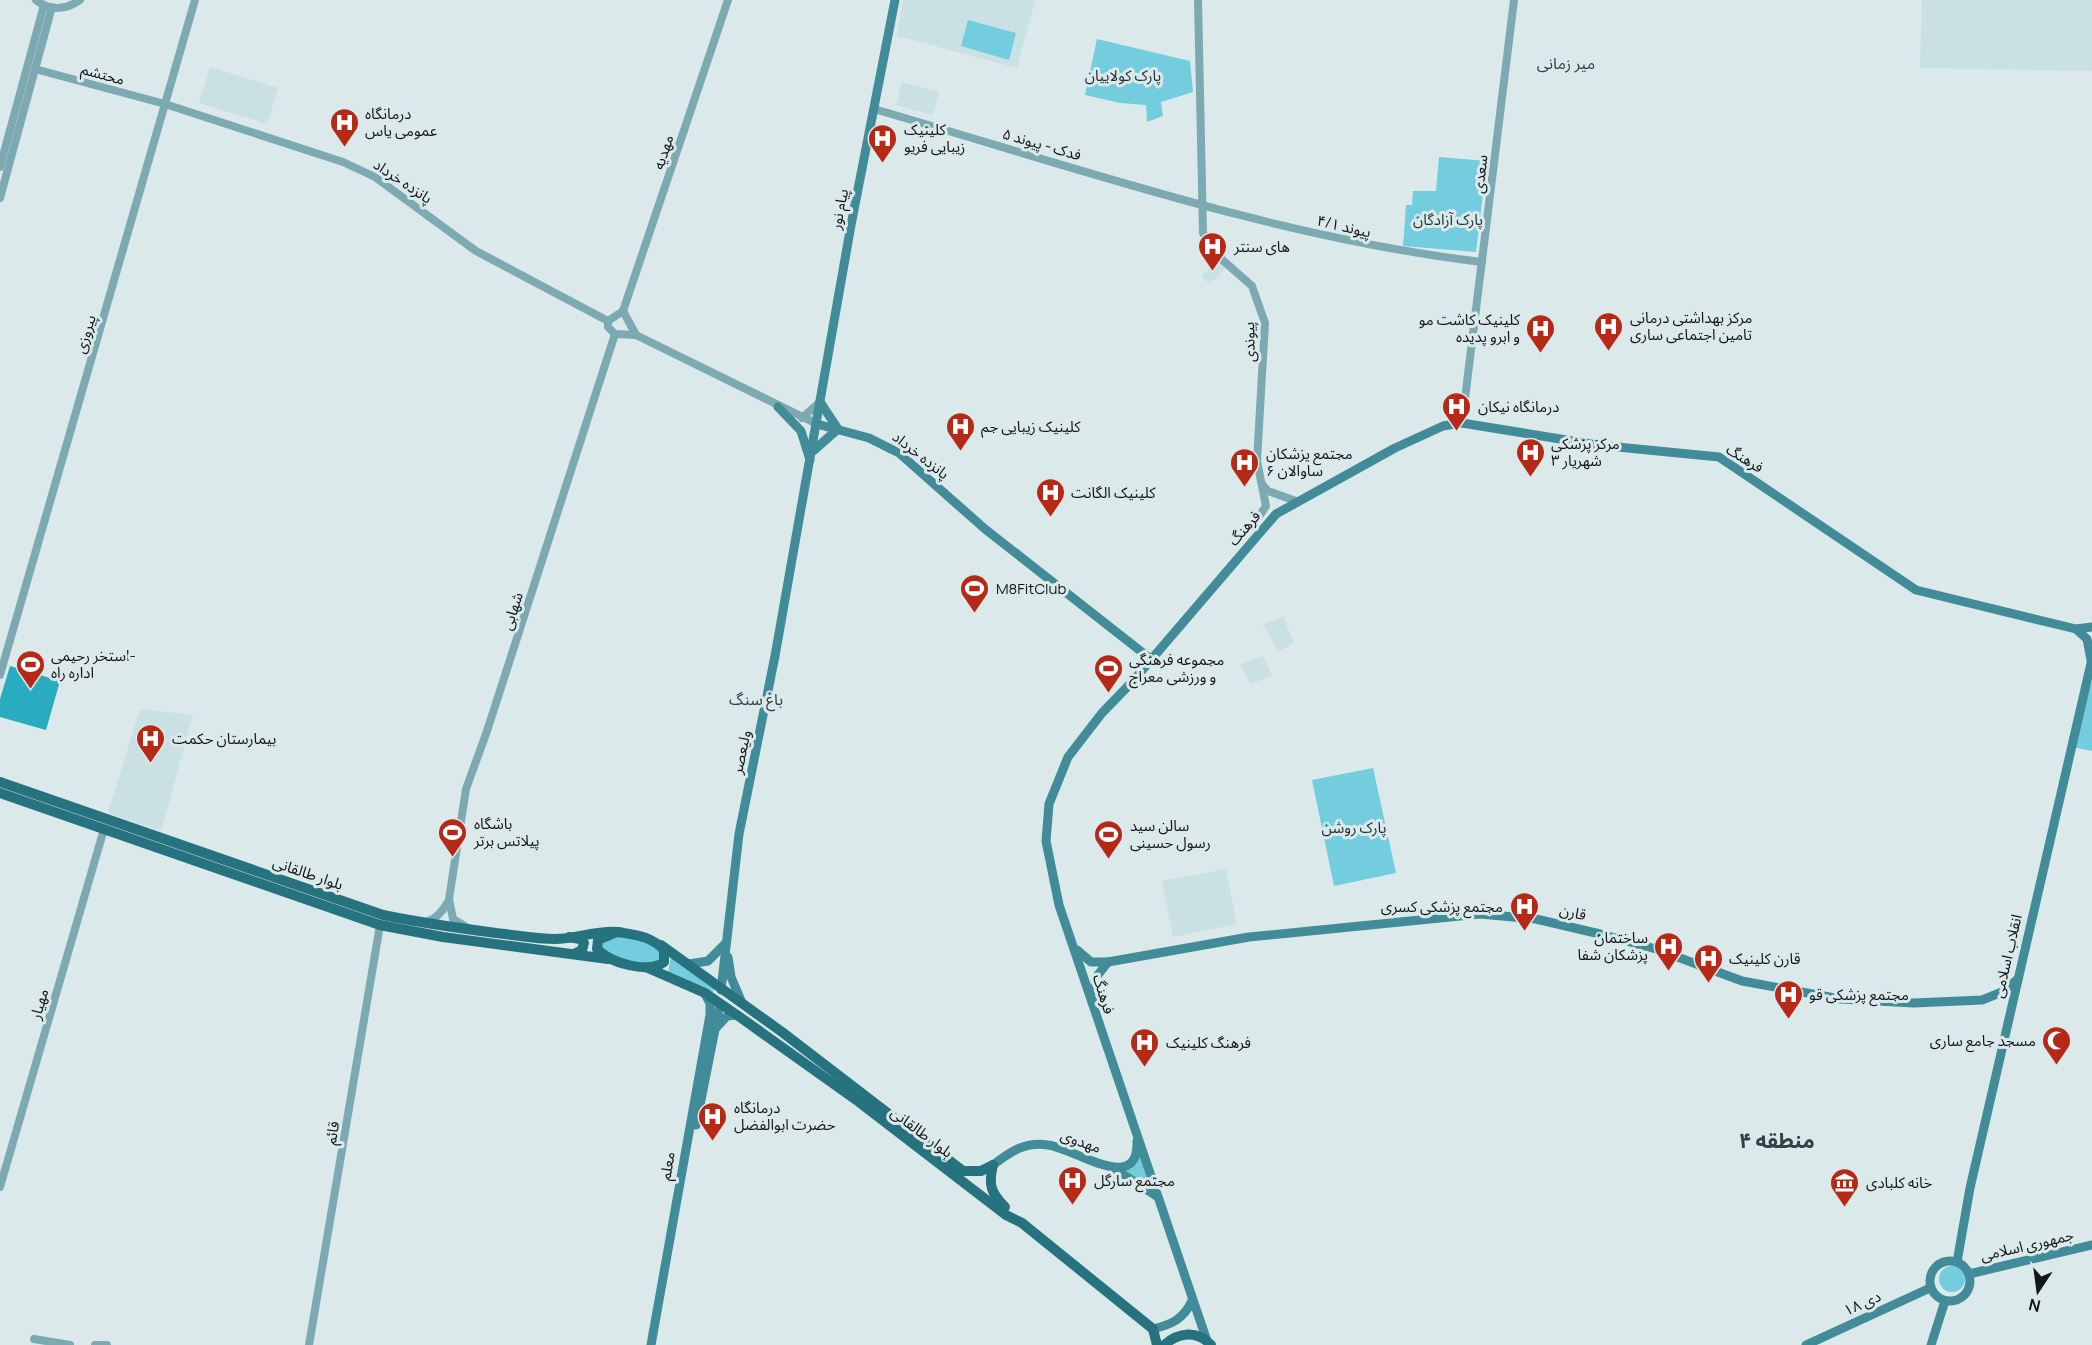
<svg xmlns="http://www.w3.org/2000/svg" width="2092" height="1345" font-family="Manrope,'Noto Sans Arabic',sans-serif">
<style>
.built{fill:#c9e0e5}
.green{fill:#74cdde}
.water{fill:#29abc0}
.lines{fill:none;stroke-linecap:round;stroke-linejoin:round}
.tertiary{stroke:#7ca9b2;stroke-width:8}
.secondary{stroke:#428b98;stroke-width:9}
.primary{stroke:#27727f;stroke-width:10}
.labels{text-anchor:middle;dominant-baseline:central;stroke-width:6;stroke-linejoin:round;paint-order:stroke}
.street-label{font-size:15px;fill:#111616;stroke:#dbe9eb}
.park-label{font-size:15px;fill:#1a2f33;stroke:#dbe9eb}
.poi-label{font-size:15px;fill:#111616;stroke:#dbe9eb;text-anchor:start}
.neighbourhood-label{font-size:16px;fill:#354143;stroke:#dbe9eb}
.district-label{font-size:21px;font-weight:bold;fill:#354143;stroke:#dbe9eb}
</style>
<rect width="100%" height="100%" fill="#dbe9eb"/>
<g class="built">
<path d="M 903,0 L 1035,0 L 1017,68 L 897,36 Z"/>
<path d="M 1922,0 L 2092,0 L 2092,71 L 1920,68 Z"/>
<path d="M 210,67 L 278,88 L 267,124 L 199,103 Z"/>
<path d="M 902,82 L 939,92 L 933,115 L 896,105 Z"/>
<path d="M 1217,260 L 1226,267 L 1210,284 L 1201,277 Z"/>
<path d="M 1283,617 L 1294,643 L 1278,652 L 1263,624 Z"/>
<path d="M 1263,656 L 1272,675 L 1251,684 L 1240,664 Z"/>
<path d="M 140,709 L 193,715 L 161,831 L 108,813 Z"/>
<path d="M 1226,869 L 1237,924 L 1173,937 L 1162,881 Z"/>
</g>
<g class="green">
<path d="M 968,20 L 1016,33 L 1009,60 L 961,46 Z"/>
<path d="M 1097,39 L 1190,61 L 1193,92 L 1161,102 L 1163,116 L 1147,122 L 1146,105 L 1120,103 L 1085,95 Z"/>
<path d="M 1439,157 L 1487,161 L 1476,252 L 1403,246 L 1406,205 L 1412,205 L 1413,191 L 1436,191 Z"/>
<path d="M 2092,681 L 2092,751 L 2072,747 Z"/>
<path d="M 1373,768 L 1396,873 L 1334,886 L 1312,780 Z"/>
<path d="M 616,935 L 645,940 L 661,953 L 661,960 C 641,966 618,961 601,949 L 601,941 Z"/>
<path d="M 671,956 L 714,989 L 713,992 L 668,972 Z"/>
<path d="M 1141,1153 L 1154,1191 L 1120,1170 L 1131,1169 Z"/>
<circle cx="1952" cy="1279" r="13"/>
</g>
<path class="water" d="M 10,666 L 60,681 L 46,730 L 0,717 L 0,699 Z"/>
<g class="lines">
<g class="tertiary">
<path d="M 36,0 C 50,11 66,10 80,0"/>
<path d="M 1198,0 L 1203,233 L 1218,256 L 1252,286 L 1265,323 L 1257,461 L 1266,506 L 1260,515 L 1254,515"/>
<path d="M 35,69 L 165,104 L 343,162 L 375,177 L 476,251 L 608,321 L 608,327 L 615,334 L 636,335 L 817,424"/>
<path d="M 874,109 C 1075,167 1274,237 1482,262"/>
<path d="M 0,167 L 44,5"/>
<path d="M 0,198 L 52,7"/>
<path d="M 623,311 L 728,0"/>
<path d="M 623,311 L 636,335"/>
<path d="M 608,321 L 623,311"/>
<path d="M 802,418 L 820,402"/>
<path d="M 1462,423 L 1514,0"/>
<path d="M 1262,484 L 1268,491 L 1296,501"/>
<path d="M 0,675 L 195,0"/>
<path d="M 424,922 C 436,921 444,909 449,900"/>
<path d="M 466,927 L 453,919 L 449,899 L 466,789 L 487,731 L 615,334"/>
<path d="M 0,1187 L 104,829"/>
<path d="M 34,1339 L 70,1345"/>
<path d="M 95,1345 L 107,1345"/>
<path d="M 309,1345 L 380,925"/>
</g>
<g class="secondary">
<path d="M 778,407 L 801,431 L 810,460"/>
<path d="M 817,424 L 869,438 L 899,453 L 985,529 L 1152,660"/>
<path d="M 813,451 L 838,429 L 820,402"/>
<path d="M 2076,629 L 2087,639 L 2091,660"/>
<path d="M 1077,950 L 1091,962 L 1108,962 L 1249,937 L 1480,914 L 1536,919 L 1600,934 L 1656,949 L 1742,981 L 1840,999 L 1914,1003 L 1982,1000 L 2002,992 L 2018,979"/>
<path d="M 728,957 L 731,977 L 742,1003"/>
<path d="M 689,964 L 708,961 L 726,943"/>
<path d="M 721,990 L 739,834 L 775,656 L 851,225 L 895,0"/>
<path d="M 1092,1002 L 1097,976 L 1108,962"/>
<path d="M 716,1028 L 727,1016 L 737,1015"/>
<path d="M 696,1125 L 720,1004"/>
<path d="M 993,1165 C 1010,1152 1025,1141 1048,1145 C 1074,1148 1139,1196 1137,1141"/>
<path d="M 1113,1168 L 1158,1197"/>
<circle cx="1950" cy="1281" r="20"/>
<path d="M 1957,1262 L 1970,1188 L 2092,659"/>
<path d="M 1969,1274 L 2092,1245"/>
<path d="M 1153,1329 C 1173,1324 1183,1319 1192,1301"/>
<path d="M 1207,1341 L 1059,905 L 1046,841 L 1049,804 L 1068,757 L 1102,713 L 1132,682 L 1276,514 L 1395,448 L 1443,426 L 1462,423 L 1597,445 L 1719,457 L 1916,590 L 2076,629 L 2092,627"/>
<path d="M 651,1345 L 710,1015 L 710,1003 L 705,994"/>
<path d="M 1806,1345 L 1930,1288"/>
<path d="M 1931,1345 L 1945,1301"/>
</g>
<g class="primary">
<path d="M 0,782 L 383,915 C 421,923 458,928 496,933 C 516,935 535,939 555,939 C 576,939 597,930 618,932 C 636,935 651,936 664,950 L 664,962 C 648,974 610,963 597,949 L 598,940 L 617,932"/>
<path d="M 0,793 L 380,925 L 443,937 L 608,959"/>
<path d="M 569,937 L 580,939 L 584,943 L 582,950 L 574,954"/>
<path d="M 661,945 L 782,1032 L 963,1171 L 981,1171 L 993,1165"/>
<path d="M 648,968 L 705,993 L 737,1015 L 859,1102 L 1006,1215 L 1022,1223 L 1153,1329 L 1157,1345"/>
<path d="M 993,1165 C 988,1185 991,1193 1005,1207"/>
<path d="M 1164,1345 C 1179,1332 1197,1330 1211,1345"/>
</g>
</g>
<defs>
<symbol id="hospital-pin" viewBox="-11 -11 22 30"><path d="M0 17L-7.5 6A9.5 9.5 0 1 1 7.5 6Z" fill="#b62916" stroke="#dbe9eb"/><path d="M-5-5h3v3.5h4V-5h3V5h-3V1.5h-4V5h-3Z" fill="#fff"/></symbol>
<symbol id="stadium-pin" viewBox="-11 -11 22 30"><path d="M0 17L-7.5 6A9.5 9.5 0 1 1 7.5 6Z" fill="#b62916" stroke="#dbe9eb"/><path d="M0-5a6.5 5 0 1 0 0 10a6.5 5 0 1 0 0-10ZM-3.5-1.8h7v3.6h-7Z" fill="#fff"/></symbol>
<symbol id="mosque-pin" viewBox="-11 -11 22 30"><path d="M0 17L-7.5 6A9.5 9.5 0 1 1 7.5 6Z" fill="#b62916" stroke="#dbe9eb"/><path d="M3.5-4.9A6 6 0 1 0 3.5 4.9A5 5 0 1 1 3.5-4.9Z" fill="#fff"/></symbol>
<symbol id="museum-pin" viewBox="-11 -11 22 30"><path d="M0 17L-7.5 6A9.5 9.5 0 1 1 7.5 6Z" fill="#b62916" stroke="#dbe9eb"/><path d="M0-6L6-3V-2H-6V-3ZM-5-1h2V3h-2ZM-1-1h2V3h-2ZM3-1h2V3H3ZM-6 4H6V6H-6Z" fill="#fff"/></symbol>
</defs>
<g fill-rule="evenodd">
<use href="#hospital-pin" x="328" y="106" width="33" height="45"/>
<use href="#hospital-pin" x="866" y="122" width="33" height="45"/>
<use href="#hospital-pin" x="1196" y="230" width="33" height="45"/>
<use href="#hospital-pin" x="1592" y="310" width="33" height="45"/>
<use href="#hospital-pin" x="1524" y="312" width="33" height="45"/>
<use href="#hospital-pin" x="1440" y="390" width="33" height="45"/>
<use href="#hospital-pin" x="944" y="410" width="33" height="45"/>
<use href="#hospital-pin" x="1514" y="436" width="33" height="45"/>
<use href="#hospital-pin" x="1228" y="446" width="33" height="45"/>
<use href="#hospital-pin" x="1034" y="476" width="33" height="45"/>
<use href="#stadium-pin" x="958" y="572" width="33" height="45"/>
<use href="#stadium-pin" x="14" y="648" width="33" height="45"/>
<use href="#stadium-pin" x="1092" y="652" width="33" height="45"/>
<use href="#hospital-pin" x="134" y="722" width="33" height="45"/>
<use href="#stadium-pin" x="436" y="816" width="33" height="45"/>
<use href="#stadium-pin" x="1092" y="818" width="33" height="45"/>
<use href="#hospital-pin" x="1508" y="890" width="33" height="45"/>
<use href="#hospital-pin" x="1652" y="930" width="33" height="45"/>
<use href="#hospital-pin" x="1692" y="942" width="33" height="45"/>
<use href="#hospital-pin" x="1772" y="978" width="33" height="45"/>
<use href="#mosque-pin" x="2040" y="1024" width="33" height="45"/>
<use href="#hospital-pin" x="1128" y="1026" width="33" height="45"/>
<use href="#hospital-pin" x="696" y="1100" width="33" height="45"/>
<use href="#hospital-pin" x="1056" y="1164" width="33" height="45"/>
<use href="#museum-pin" x="1828" y="1166" width="33" height="45"/>
</g>
<g class="labels">
<g class="street-label">
<text transform="translate(103 74) rotate(15)">محتشم</text>
<text transform="translate(1042 144) rotate(16)">فدک - پیوند ۵</text>
<text transform="translate(663 152) rotate(-72)">مهدیه</text>
<text transform="translate(1480 174) rotate(-84)">سعدی</text>
<text transform="translate(403 181) rotate(34)">پانزده خرداد</text>
<text transform="translate(839 209) rotate(-79)">پیام نور</text>
<text transform="translate(1344 226) rotate(13)">پیوند ۴/۱</text>
<text transform="translate(85 334) rotate(-73)">پیروزی</text>
<text transform="translate(1249 342) rotate(-92)">پیوندی</text>
<text transform="translate(921 455) rotate(38)">پانزده خرداد</text>
<text transform="translate(1745 458) rotate(32)">فرهنگ</text>
<text transform="translate(1244 528) rotate(-49)">فرهنگ</text>
<text transform="translate(512 611) rotate(-72)">شهابی</text>
<text transform="translate(741 752) rotate(-78)">ولیعصر</text>
<text transform="translate(308 873) rotate(19)">بلوار طالقانی</text>
<text transform="translate(1573 912) rotate(13)">قارن</text>
<text transform="translate(2007 956) rotate(-77)">انقلاب اسلامی</text>
<text transform="translate(1104 994) rotate(73)">فرهنگ</text>
<text transform="translate(39 1004) rotate(-74)">مهیار</text>
<text transform="translate(922 1132) rotate(37)">بلوار طالقانی</text>
<text transform="translate(332 1133) rotate(-81)">قائم</text>
<text transform="translate(1081 1141) rotate(20)">مهدوی</text>
<text transform="translate(667 1166) rotate(-80)">معلم</text>
<text transform="translate(2027 1245) rotate(-13)">جمهوری اسلامی</text>
<text transform="translate(1862 1303) rotate(-24)">۱۸ دی</text>
</g>
<g class="park-label">
<text x="1123" y="75">پارک کولاییان</text>
<text x="1448" y="219">پارک آزادگان</text>
<text x="1354" y="827">پارک روشن</text>
</g>
<g class="poi-label">
<text x="365" y="113">درمانگاه<tspan x="365" dy="17">عمومی یاس</tspan></text>
<text x="904" y="129">کلینیک<tspan x="904" dy="17">زیبایی فریو</tspan></text>
<text x="1234" y="246">های سنتر</text>
<text x="1630" y="317">مرکز بهداشتی درمانی<tspan x="1630" dy="17">تامین اجتماعی ساری</tspan></text>
<text x="1520" y="319" text-anchor="end">کلینیک کاشت مو<tspan x="1520" dy="17">و ابرو پدیده</tspan></text>
<text x="1478" y="406">درمانگاه نیکان</text>
<text x="981" y="426">کلینیک زیبایی جم</text>
<text x="1551" y="443">مرکز پزشکی<tspan x="1551" dy="17">شهریار ۳</tspan></text>
<text x="1266" y="453">مجتمع پزشکان<tspan x="1266" dy="17">ساوالان ۶</tspan></text>
<text x="1071" y="492">کلینیک الگانت</text>
<text x="996" y="588">M8FitClub</text>
<text x="51" y="655">استخر رحیمی-<tspan x="51" dy="17">اداره راه</tspan></text>
<text x="1129" y="659">مجموعه فرهنگی<tspan x="1129" dy="17">و ورزشی معراج</tspan></text>
<text x="172" y="738">بیمارستان حکمت</text>
<text x="474" y="823">باشگاه<tspan x="474" dy="17">پیلاتس برتر</tspan></text>
<text x="1130" y="825">سالن سید<tspan x="1130" dy="17">رسول حسینی</tspan></text>
<text x="1503" y="906" text-anchor="end">مجتمع پزشکی کسری</text>
<text x="1648" y="937" text-anchor="end">ساختمان<tspan x="1648" dy="17">پزشکان شفا</tspan></text>
<text x="1729" y="958">قارن کلینیک</text>
<text x="1809" y="994">مجتمع پزشکی قو</text>
<text x="2036" y="1040" text-anchor="end">مسجد جامع ساری</text>
<text x="1166" y="1042">فرهنگ کلینیک</text>
<text x="734" y="1107">درمانگاه<tspan x="734" dy="17">حضرت ابوالفضل</tspan></text>
<text x="1094" y="1180">مجتمع سارگل</text>
<text x="1866" y="1182">خانه کلبادی</text>
</g>
<g class="neighbourhood-label">
<text x="1566" y="63">میر زمانی</text>
<text x="756" y="699">باغ سنگ</text>
</g>
<g class="district-label">
<text x="1777" y="1140">منطقه ۴</text>
</g>
</g>
<g transform="translate(2038 1291) rotate(193)" stroke="#dbe9eb" stroke-width="4.5" paint-order="stroke">
<path d="M0-4.5L10 22L0 15L-10 22Z" fill="#111616"/>
<text y="-9" font-size="16" font-weight="bold" text-anchor="middle" fill="#111616">N</text>
</g>
</svg>
